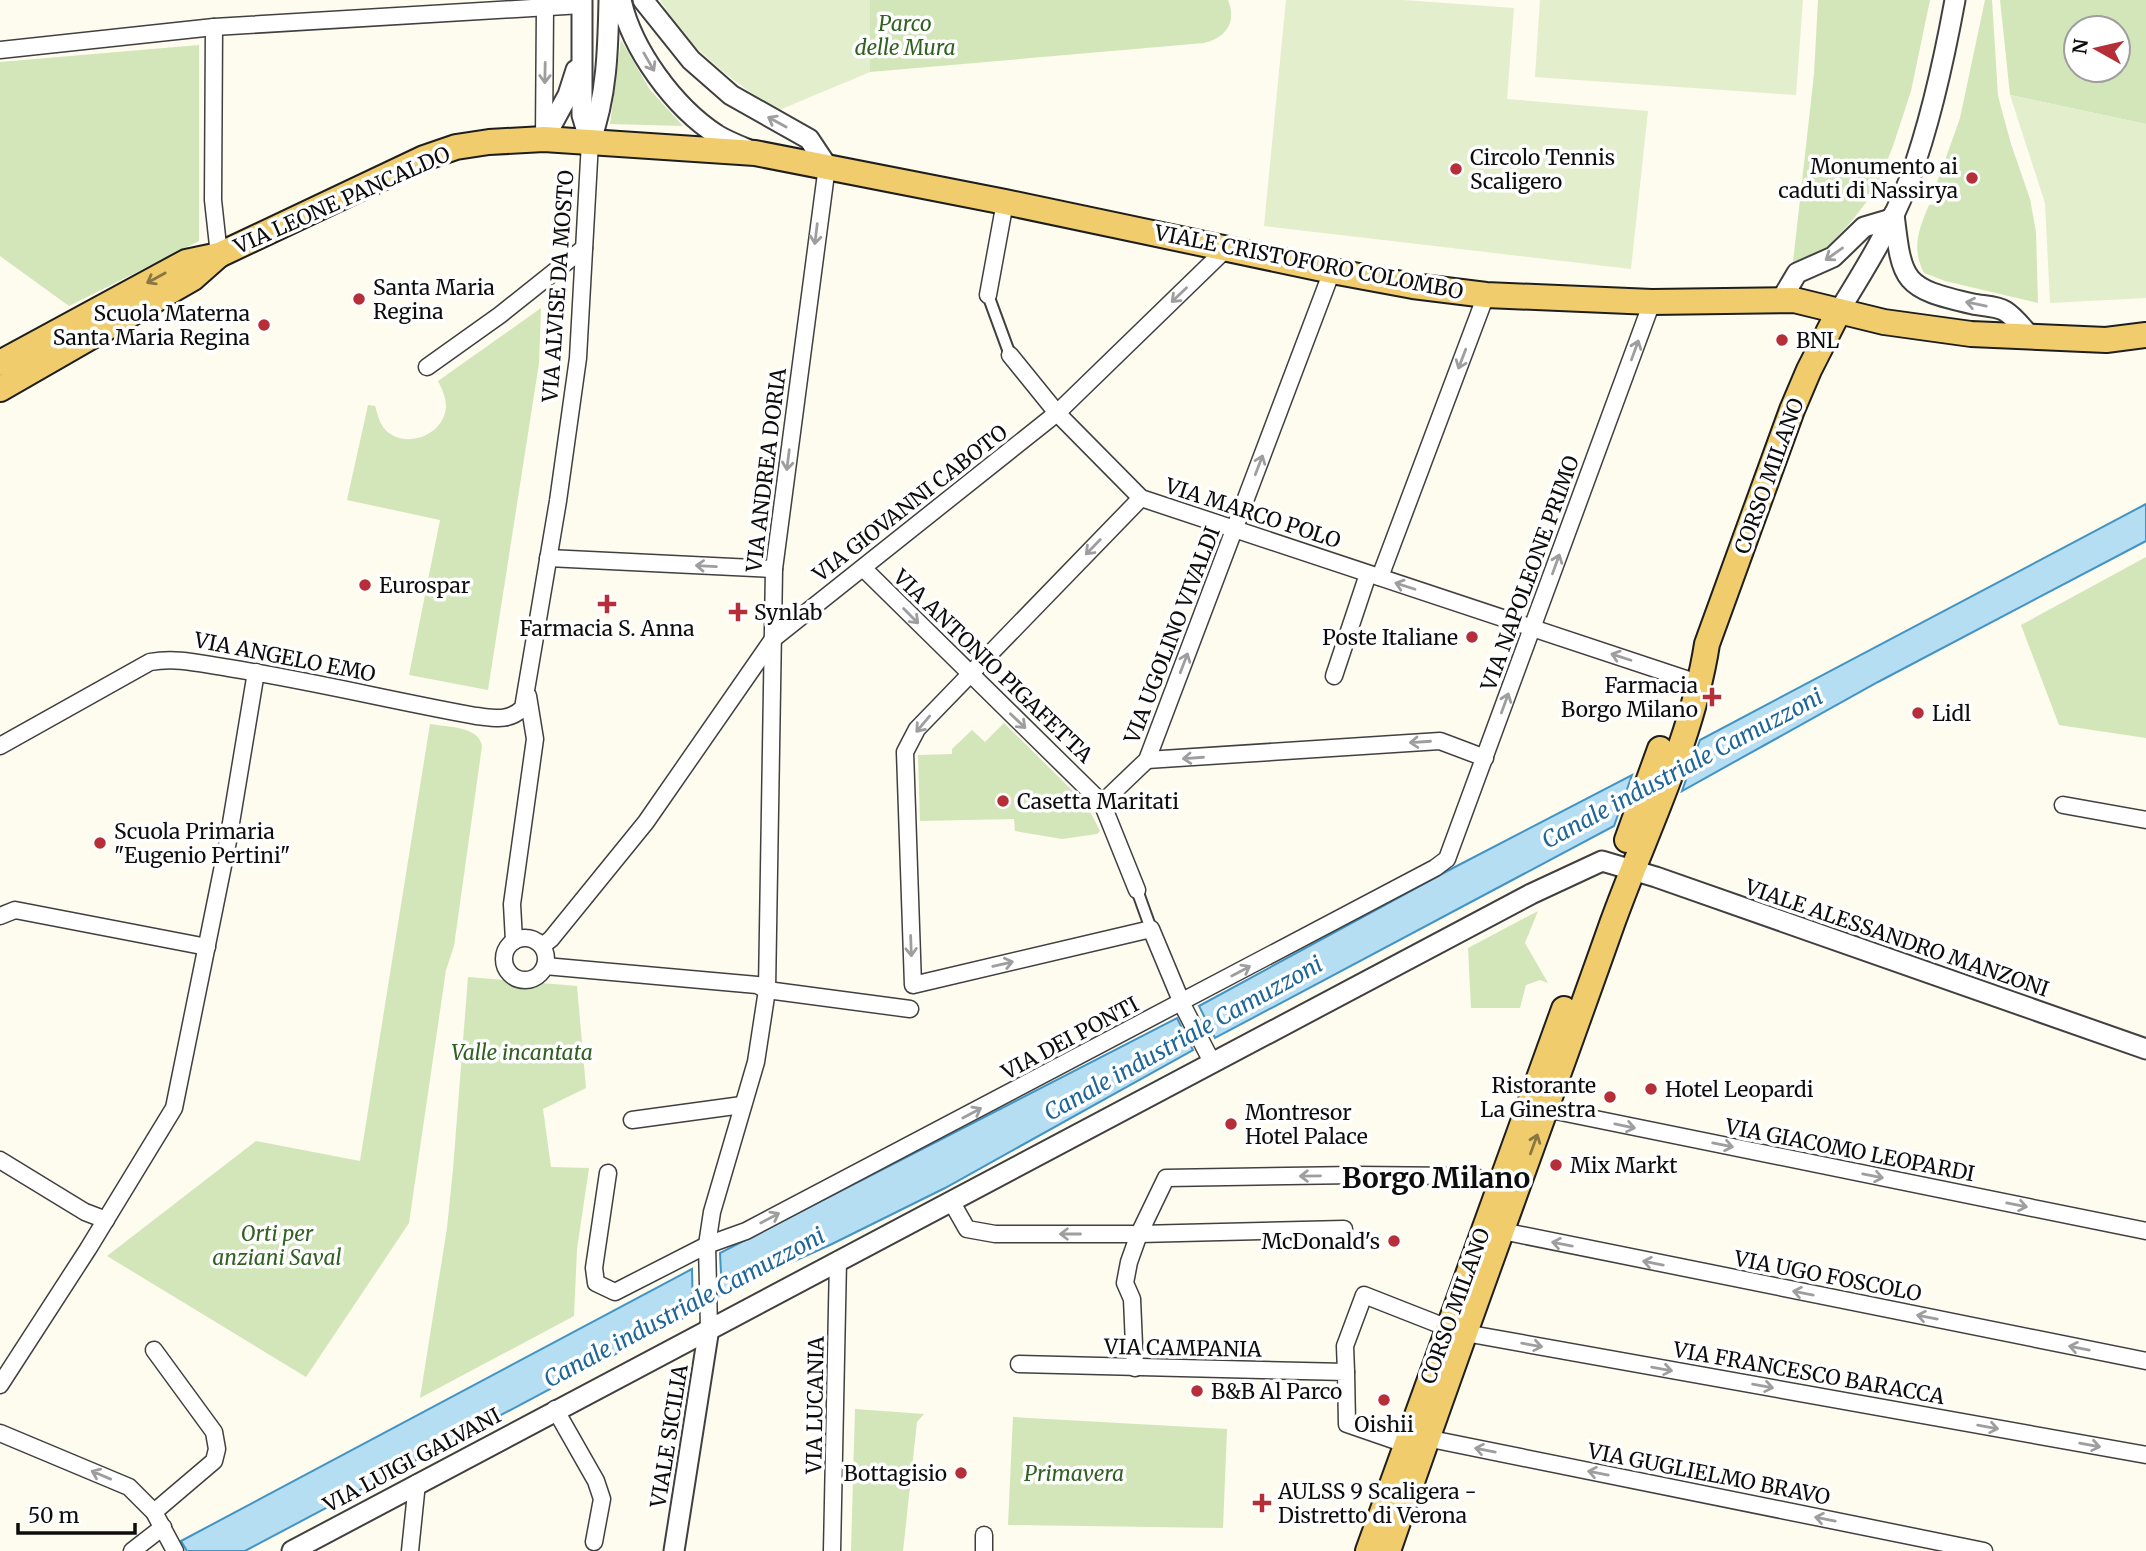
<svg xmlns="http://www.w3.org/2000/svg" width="2146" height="1551" font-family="Merriweather,serif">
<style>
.green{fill:#d2e6ba;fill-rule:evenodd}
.pitch{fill:#e3eecc}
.water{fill:#b6def2;stroke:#4294c5;stroke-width:2}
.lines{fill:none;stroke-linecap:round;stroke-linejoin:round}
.canal{stroke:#b6def2;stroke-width:16}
.pedestrian-casing{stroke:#404040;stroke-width:14}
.minor-casing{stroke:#404040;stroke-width:19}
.tertiary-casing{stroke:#404040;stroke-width:23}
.primary-casing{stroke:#1e1e1e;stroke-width:28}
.pedestrian{stroke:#fff;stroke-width:10}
.minor{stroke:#fff;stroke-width:16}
.tertiary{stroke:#fff;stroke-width:19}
.primary{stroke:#f0cc6d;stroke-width:24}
.oneway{stroke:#9e9e9e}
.oneway2{stroke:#8a7642}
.poi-dot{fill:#b52e38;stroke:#fff;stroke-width:2.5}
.labels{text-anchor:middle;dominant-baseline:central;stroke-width:7;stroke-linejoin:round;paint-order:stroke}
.park-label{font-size:21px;font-style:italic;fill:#316122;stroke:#fff}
.poi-label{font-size:21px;fill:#0d0d0d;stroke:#fff;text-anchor:start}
.street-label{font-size:21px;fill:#0d0d0d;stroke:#fff}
.water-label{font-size:23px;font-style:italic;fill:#1e6698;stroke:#fff}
.district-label{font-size:28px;font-weight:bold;fill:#0d0d0d;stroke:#fff}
</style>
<rect width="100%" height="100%" fill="#fefbef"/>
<g class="green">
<path d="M 870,0 L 1228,0 C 1237,22 1226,38 1204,43 L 870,72 Z"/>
<path d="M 1818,0 L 1930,0 L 1911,91 L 1893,146 L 1875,191 L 1851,222 L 1822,252 L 1793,262 L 1814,74 Z"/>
<path d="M 1985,0 L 1992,0 L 1998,96 L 2011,144 L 2030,199 L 2036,232 L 2038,303 L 1945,281 L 1924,273 C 1911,249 1919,228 1929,205 L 1935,204 L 1939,194 L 1934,191 L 1960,118 Z"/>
<path d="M 2000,0 L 2146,0 L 2146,124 L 2010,95 ZM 2076,28 L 2118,28 L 2118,70 L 2076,70 Z"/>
<path d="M 621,40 L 650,90 L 683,126 L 610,124 Z"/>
<path d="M 199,45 L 199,241 L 69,306 L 0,256 L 0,62 Z"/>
<path d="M 541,308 L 539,363 L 488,690 L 409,675 L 440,520 L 347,500 L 368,405 L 375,406 C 377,412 379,421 383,427 C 401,451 444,437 446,407 C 446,397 442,389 438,381 Z"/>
<path d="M 2146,557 L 2146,738 L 2059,725 L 2021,625 Z"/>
<path d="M 1004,723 L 1087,805 L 1100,831 L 1097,834 L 1062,839 L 1015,831 L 1014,819 L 920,821 L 918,755 L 952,754 L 952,749 L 972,730 L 985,742 Z"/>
<path d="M 430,724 C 447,727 479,726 482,746 L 454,946 L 446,970 L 409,1223 L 306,1377 L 107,1256 L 256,1141 L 360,1161 Z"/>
<path d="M 1538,911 L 1525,943 L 1548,983 L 1540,980 L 1526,985 L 1520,1008 L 1471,1008 L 1468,948 Z"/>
<path d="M 468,977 L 577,986 L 586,1088 L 543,1109 L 551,1167 L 589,1168 L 577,1249 L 574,1316 L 420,1398 L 447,1228 L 453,1169 Z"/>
<path d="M 855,1409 L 924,1414 L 917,1422 L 903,1551 L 851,1551 Z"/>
<path d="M 1013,1417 L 1227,1429 L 1223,1528 L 1008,1525 Z"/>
</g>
<g class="pitch">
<path d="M 660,0 L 870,0 L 870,72 L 777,111 C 729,77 691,52 660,0 Z"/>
<path d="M 1286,0 L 1403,0 L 1514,8 L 1507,99 L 1648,111 L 1631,269 L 1264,226 Z"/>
<path d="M 1540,0 L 1803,0 L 1796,95 L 1535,77 Z"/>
<path d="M 2010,95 L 2146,124 L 2146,298 L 2050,303 L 2045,203 Z"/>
</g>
<g class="water">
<path d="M 2146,504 L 2146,541 L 1878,682 L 1682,791 L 1700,740 Z"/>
<path d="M 1632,775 L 1614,826 L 1215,1038 L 1199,1006 L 1453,868 Z"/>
<path d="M 1177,1018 L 1193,1050 L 945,1188 L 832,1244 L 722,1294 L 720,1253 Z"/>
<path d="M 692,1269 L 693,1313 L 245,1551 L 187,1551 L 181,1541 Z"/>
</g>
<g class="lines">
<g class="canal">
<path d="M 1167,1047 L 1227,1014"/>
<path d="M 674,1312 L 741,1277"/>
</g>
<defs>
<g id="pedestrian">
<path d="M 988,295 L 1010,355"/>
<path d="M 1137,890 L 1151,929"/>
</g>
<g id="minor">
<path d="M 214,27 L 213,200 L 219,255"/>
<path d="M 0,50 L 214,27 L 582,5"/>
<path d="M 544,138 L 545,7"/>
<path d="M 988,295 L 1005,202"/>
<path d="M 1010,355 L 1057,413 L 1141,498 L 1686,679"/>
<path d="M 427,367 L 500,315 L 584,248"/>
<path d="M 1141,498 L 917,729 L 905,752 L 913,985 L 1151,929 L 1184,1008 L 1212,1062"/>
<path d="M 548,558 L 774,569"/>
<path d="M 863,568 L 1102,803 L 1137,890"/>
<path d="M 1380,577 L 1486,295"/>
<path d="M 1334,676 L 1368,574"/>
<path d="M 0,746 L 150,662 C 178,657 201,664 229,668 C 312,681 393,701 476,716 C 495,718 508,722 523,708 L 558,501 L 578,358 L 590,142"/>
<path d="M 1147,760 L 1440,741 L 1485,758"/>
<path d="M 1102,803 L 1147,760 L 1332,271"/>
<path d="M 2063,805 L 2146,820"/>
<path d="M 0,916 L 15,910 L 207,947"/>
<circle cx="525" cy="959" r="21"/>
<path d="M 514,941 L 512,904 L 535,739 L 528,696"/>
<path d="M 542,946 L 551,939 L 646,822 L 773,639 L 1057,413 L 1228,247"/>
<path d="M 545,966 L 757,985 L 767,990 L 910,1009"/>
<path d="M 1546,1109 L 2146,1231"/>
<path d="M 632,1120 L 742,1105"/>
<path d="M 0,1160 L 85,1212 L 106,1220"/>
<path d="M 608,1173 L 594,1268 L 596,1283 L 615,1292 L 707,1245 L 746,1231 L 1435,868 L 1447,859 L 1652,302"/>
<path d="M 951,1201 L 967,1229 L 995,1234 L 1139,1234 L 1344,1229"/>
<path d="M 1502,1231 L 2146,1361"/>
<path d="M 709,1328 L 707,1245 L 712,1212 L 756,1062 L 767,990 L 774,569 L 827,166"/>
<path d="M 1465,1333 L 2146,1455"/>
<path d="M 1019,1364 L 1346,1372 L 1347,1424 L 1405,1444"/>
<path d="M 1135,1368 L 1132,1299 L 1125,1283 L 1129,1262 L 1139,1234 L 1166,1178 L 1355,1175 L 1461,1176 L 1501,1181"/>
<path d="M 1346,1372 L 1345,1346 L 1364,1295 L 1448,1328"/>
<path d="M 0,1385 L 88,1249 L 174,1108 L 228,841 L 256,672"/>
<path d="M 555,1409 L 596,1481 L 602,1499 L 594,1542"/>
<path d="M 0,1433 L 129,1487 L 154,1512 L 175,1551"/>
<path d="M 1426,1438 L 1984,1551"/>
<path d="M 154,1512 L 214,1461 L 217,1449 L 214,1432 L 154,1350"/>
<path d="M 132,1551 L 163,1527"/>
<path d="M 410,1551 L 417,1483"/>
<path d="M 832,1551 L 838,1260"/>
<path d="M 984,1551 L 984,1535"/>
</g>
<g id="tertiary">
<path d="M 582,0 L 582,115 L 590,142"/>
<path d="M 621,0 C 632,50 674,107 717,135 C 727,141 737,145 747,149"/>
<path d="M 643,0 L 691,60 L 731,95 L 809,139 L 827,166"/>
<path d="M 544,139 L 568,95 L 576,70"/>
<path d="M 590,142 C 607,97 608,48 609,0"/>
<path d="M 1894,214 C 1902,283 1903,288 1973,304 C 1982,306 1997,306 2005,311 C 2015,317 2024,330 2032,338"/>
<path d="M 1781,300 L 1797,273 L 1833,257 L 1864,227 L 1891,219"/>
<path d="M 1839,311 C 1865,269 1892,225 1910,178 C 1931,121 1944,60 1955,0"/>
<path d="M 292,1551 C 704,1331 1116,1110 1531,894 L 1602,861 L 1656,877 L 2146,1049"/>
<path d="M 674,1551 L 709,1328"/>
</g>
<g id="primary">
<path d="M 0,363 L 186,262 L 219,255 L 424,158 L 456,147 L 489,142 L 544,139 L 755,153 L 1005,202 L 1332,271 L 1413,286 L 1486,295 L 1652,302 L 1794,300 L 1884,322 L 1971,334 L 2106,340 L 2146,335"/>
<path d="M 0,389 L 193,278 L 219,255"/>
<path d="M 1627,840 L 1660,749"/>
<path d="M 1368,1551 L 1564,1009"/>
<path d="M 1388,1551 C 1460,1341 1538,1133 1612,924 C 1645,832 1692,741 1707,644 L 1792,410 L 1809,370 L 1839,311"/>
</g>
</defs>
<use href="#pedestrian" class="pedestrian-casing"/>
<use href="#minor" class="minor-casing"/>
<use href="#tertiary" class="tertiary-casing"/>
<use href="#primary" class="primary-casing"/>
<use href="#pedestrian" class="pedestrian"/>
<use href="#minor" class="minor"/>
<use href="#tertiary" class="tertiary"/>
<use href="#primary" class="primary"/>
</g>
<defs><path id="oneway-shaft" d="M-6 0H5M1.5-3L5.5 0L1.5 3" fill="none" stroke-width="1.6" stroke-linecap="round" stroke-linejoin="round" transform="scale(1.75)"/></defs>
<g class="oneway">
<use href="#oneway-shaft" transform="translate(649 62) rotate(60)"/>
<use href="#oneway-shaft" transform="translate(545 73) rotate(91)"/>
<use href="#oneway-shaft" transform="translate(777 122) rotate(-151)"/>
<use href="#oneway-shaft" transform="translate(816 234) rotate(97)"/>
<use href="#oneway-shaft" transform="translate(1834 254) rotate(145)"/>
<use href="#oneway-shaft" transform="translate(1179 295) rotate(136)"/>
<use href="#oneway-shaft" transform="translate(1976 304) rotate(-168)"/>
<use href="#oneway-shaft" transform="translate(1635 350) rotate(-70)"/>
<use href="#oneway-shaft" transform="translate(1462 359) rotate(111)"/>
<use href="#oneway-shaft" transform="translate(788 460) rotate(97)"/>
<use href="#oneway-shaft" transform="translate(1259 465) rotate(-69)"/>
<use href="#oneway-shaft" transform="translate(1093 547) rotate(134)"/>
<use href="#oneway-shaft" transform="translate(1556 564) rotate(-70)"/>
<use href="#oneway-shaft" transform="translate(706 566) rotate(-177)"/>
<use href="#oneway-shaft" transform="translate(1405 586) rotate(-162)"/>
<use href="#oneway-shaft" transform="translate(911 616) rotate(45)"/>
<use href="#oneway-shaft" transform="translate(1621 657) rotate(-162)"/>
<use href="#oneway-shaft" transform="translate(1184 663) rotate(-69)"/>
<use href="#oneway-shaft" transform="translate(1505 703) rotate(-70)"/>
<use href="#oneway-shaft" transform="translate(1018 721) rotate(44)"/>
<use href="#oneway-shaft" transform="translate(923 724) rotate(130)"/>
<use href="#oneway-shaft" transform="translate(1420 742) rotate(176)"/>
<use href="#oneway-shaft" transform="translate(1193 758) rotate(176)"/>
<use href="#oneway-shaft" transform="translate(911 946) rotate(88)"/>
<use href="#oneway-shaft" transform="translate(1003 964) rotate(-13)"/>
<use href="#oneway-shaft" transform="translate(1241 971) rotate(-28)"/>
<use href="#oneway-shaft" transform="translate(972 1113) rotate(-28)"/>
<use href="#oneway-shaft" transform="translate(1625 1126) rotate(12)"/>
<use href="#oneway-shaft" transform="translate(1723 1145) rotate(11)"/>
<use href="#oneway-shaft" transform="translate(1310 1176) rotate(179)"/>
<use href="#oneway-shaft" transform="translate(1873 1176) rotate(11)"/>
<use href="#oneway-shaft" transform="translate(2017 1205) rotate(11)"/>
<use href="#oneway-shaft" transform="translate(770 1218) rotate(-28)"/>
<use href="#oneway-shaft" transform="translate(1070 1234) rotate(-180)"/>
<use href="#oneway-shaft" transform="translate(1562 1244) rotate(-169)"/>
<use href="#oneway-shaft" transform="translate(1653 1263) rotate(-169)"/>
<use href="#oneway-shaft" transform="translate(1803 1293) rotate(-169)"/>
<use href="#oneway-shaft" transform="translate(1927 1317) rotate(-169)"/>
<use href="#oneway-shaft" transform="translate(1532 1345) rotate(10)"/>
<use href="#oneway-shaft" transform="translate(2079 1348) rotate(-169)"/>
<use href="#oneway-shaft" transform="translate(1662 1369) rotate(10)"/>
<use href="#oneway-shaft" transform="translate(1763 1386) rotate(10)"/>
<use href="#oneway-shaft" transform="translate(1988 1427) rotate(10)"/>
<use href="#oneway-shaft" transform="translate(2090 1445) rotate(10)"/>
<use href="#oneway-shaft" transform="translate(1485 1450) rotate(-169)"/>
<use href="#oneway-shaft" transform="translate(1598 1473) rotate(-169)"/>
<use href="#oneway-shaft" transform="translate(101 1475) rotate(-157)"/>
<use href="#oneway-shaft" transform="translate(1825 1519) rotate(-169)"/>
</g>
<g class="oneway2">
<use href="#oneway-shaft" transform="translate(156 278) rotate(151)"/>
<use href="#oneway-shaft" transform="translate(1534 1144) rotate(-70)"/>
</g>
<g class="poi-dot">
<circle cx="1456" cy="169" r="7"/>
<circle cx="1972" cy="178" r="7"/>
<circle cx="359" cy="299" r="7"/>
<circle cx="264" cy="325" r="7"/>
<circle cx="1782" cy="340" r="7"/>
<circle cx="365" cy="585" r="7"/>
<path d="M603.5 593.5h7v7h7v7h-7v7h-7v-7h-7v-7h7z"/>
<path d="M734.5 601.5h7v7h7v7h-7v7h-7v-7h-7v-7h7z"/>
<circle cx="1472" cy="637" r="7"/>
<path d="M1708.5 686.5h7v7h7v7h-7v7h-7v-7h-7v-7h7z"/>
<circle cx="1918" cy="713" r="7"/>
<circle cx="1003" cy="801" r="7"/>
<circle cx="100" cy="843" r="7"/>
<circle cx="1651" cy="1089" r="7"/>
<circle cx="1610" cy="1097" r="7"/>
<circle cx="1231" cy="1124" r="7"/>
<circle cx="1556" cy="1165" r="7"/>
<circle cx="1394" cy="1241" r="7"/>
<circle cx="1197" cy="1391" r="7"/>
<circle cx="1384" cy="1400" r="7"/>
<circle cx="961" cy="1473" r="7"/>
<path d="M1258.5 1492.5h7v7h7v7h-7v7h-7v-7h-7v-7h7z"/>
</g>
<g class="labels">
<g class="park-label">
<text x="905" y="23">Parco<tspan x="905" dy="24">delle Mura</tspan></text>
<text x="522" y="1052">Valle incantata</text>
<text x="277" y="1233">Orti per<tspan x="277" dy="24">anziani Saval</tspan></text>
<text x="1074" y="1473">Primavera</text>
</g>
<g class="poi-label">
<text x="1470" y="157">Circolo Tennis<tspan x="1470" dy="24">Scaligero</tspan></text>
<text x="1958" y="166" text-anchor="end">Monumento ai<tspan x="1958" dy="24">caduti di Nassirya</tspan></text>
<text x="373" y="287">Santa Maria<tspan x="373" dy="24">Regina</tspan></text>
<text x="250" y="313" text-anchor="end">Scuola Materna<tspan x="250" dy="24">Santa Maria Regina</tspan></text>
<text x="1796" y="340">BNL</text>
<text x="379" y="585">Eurospar</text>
<text x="754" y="612">Synlab</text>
<text x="607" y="628" text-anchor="middle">Farmacia S. Anna</text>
<text x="1458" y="637" text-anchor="end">Poste Italiane</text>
<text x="1698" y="685" text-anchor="end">Farmacia<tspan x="1698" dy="24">Borgo Milano</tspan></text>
<text x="1932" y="713">Lidl</text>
<text x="1017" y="801">Casetta Maritati</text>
<text x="114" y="831">Scuola Primaria<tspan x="114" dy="24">"Eugenio Pertini"</tspan></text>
<text x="1596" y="1085" text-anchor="end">Ristorante<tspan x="1596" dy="24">La Ginestra</tspan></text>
<text x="1665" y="1089">Hotel Leopardi</text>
<text x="1245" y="1112">Montresor<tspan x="1245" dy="24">Hotel Palace</tspan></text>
<text x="1570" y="1165">Mix Markt</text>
<text x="1380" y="1241" text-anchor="end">McDonald's</text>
<text x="1211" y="1391">B&amp;B Al Parco</text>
<text x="1384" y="1424" text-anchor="middle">Oishii</text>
<text x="947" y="1473" text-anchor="end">Bottagisio</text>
<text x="1278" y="1491">AULSS 9 Scaligera -<tspan x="1278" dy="24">Distretto di Verona</tspan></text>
</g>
<g class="street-label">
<text transform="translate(342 200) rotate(-24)">VIA LEONE PANCALDO</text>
<text transform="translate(1309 262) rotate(11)">VIALE CRISTOFORO COLOMBO</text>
<text transform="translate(558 286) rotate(-86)">VIA ALVISE DA MOSTO</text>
<text transform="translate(766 470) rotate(-83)">VIA ANDREA DORIA</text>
<text transform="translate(1769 476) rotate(-70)">CORSO MILANO</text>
<text transform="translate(910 503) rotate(-38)">VIA GIOVANNI CABOTO</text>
<text transform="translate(1253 513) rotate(18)">VIA MARCO POLO</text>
<text transform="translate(1530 573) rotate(-70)">VIA NAPOLEONE PRIMO</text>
<text transform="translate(1172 635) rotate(-69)">VIA UGOLINO VIVALDI</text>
<text transform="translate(285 657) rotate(11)">VIA ANGELO EMO</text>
<text transform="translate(993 666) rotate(44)">VIA ANTONIO PIGAFETTA</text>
<text transform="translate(1897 938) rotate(19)">VIALE ALESSANDRO MANZONI</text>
<text transform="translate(1070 1038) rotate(-28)">VIA DEI PONTI</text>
<text transform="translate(1850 1150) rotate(11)">VIA GIACOMO LEOPARDI</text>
<text transform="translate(1828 1276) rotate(11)">VIA UGO FOSCOLO</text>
<text transform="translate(1455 1306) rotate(-70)">CORSO MILANO</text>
<text transform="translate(1183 1348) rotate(1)">VIA CAMPANIA</text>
<text transform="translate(1809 1373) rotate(10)">VIA FRANCESCO BARACCA</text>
<text transform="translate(815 1405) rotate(-89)">VIA LUCANIA</text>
<text transform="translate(669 1436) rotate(-81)">VIALE SICILIA</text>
<text transform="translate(412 1460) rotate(-28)">VIA LUIGI GALVANI</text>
<text transform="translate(1709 1474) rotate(11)">VIA GUGLIELMO BRAVO</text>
</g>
<g class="water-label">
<text transform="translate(1682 768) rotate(-28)">Canale industriale Camuzzoni</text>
<text transform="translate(1183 1038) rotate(-29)">Canale industriale Camuzzoni</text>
<text transform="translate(684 1307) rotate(-28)">Canale industriale Camuzzoni</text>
</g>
<g class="district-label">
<text x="1436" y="1178">Borgo Milano</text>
</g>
</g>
<g transform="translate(2097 49) rotate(278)"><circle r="33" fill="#ffffff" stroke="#9e9e9e" stroke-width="2"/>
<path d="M0-5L12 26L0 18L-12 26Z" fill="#b52e38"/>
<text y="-10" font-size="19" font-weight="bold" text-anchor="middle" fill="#0d0d0d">N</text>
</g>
<path d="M18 1523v10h117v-10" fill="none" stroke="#0d0d0d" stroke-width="3.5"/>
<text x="28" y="1523" font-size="21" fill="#0d0d0d" stroke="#ffffff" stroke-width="5" paint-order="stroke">50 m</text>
</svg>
